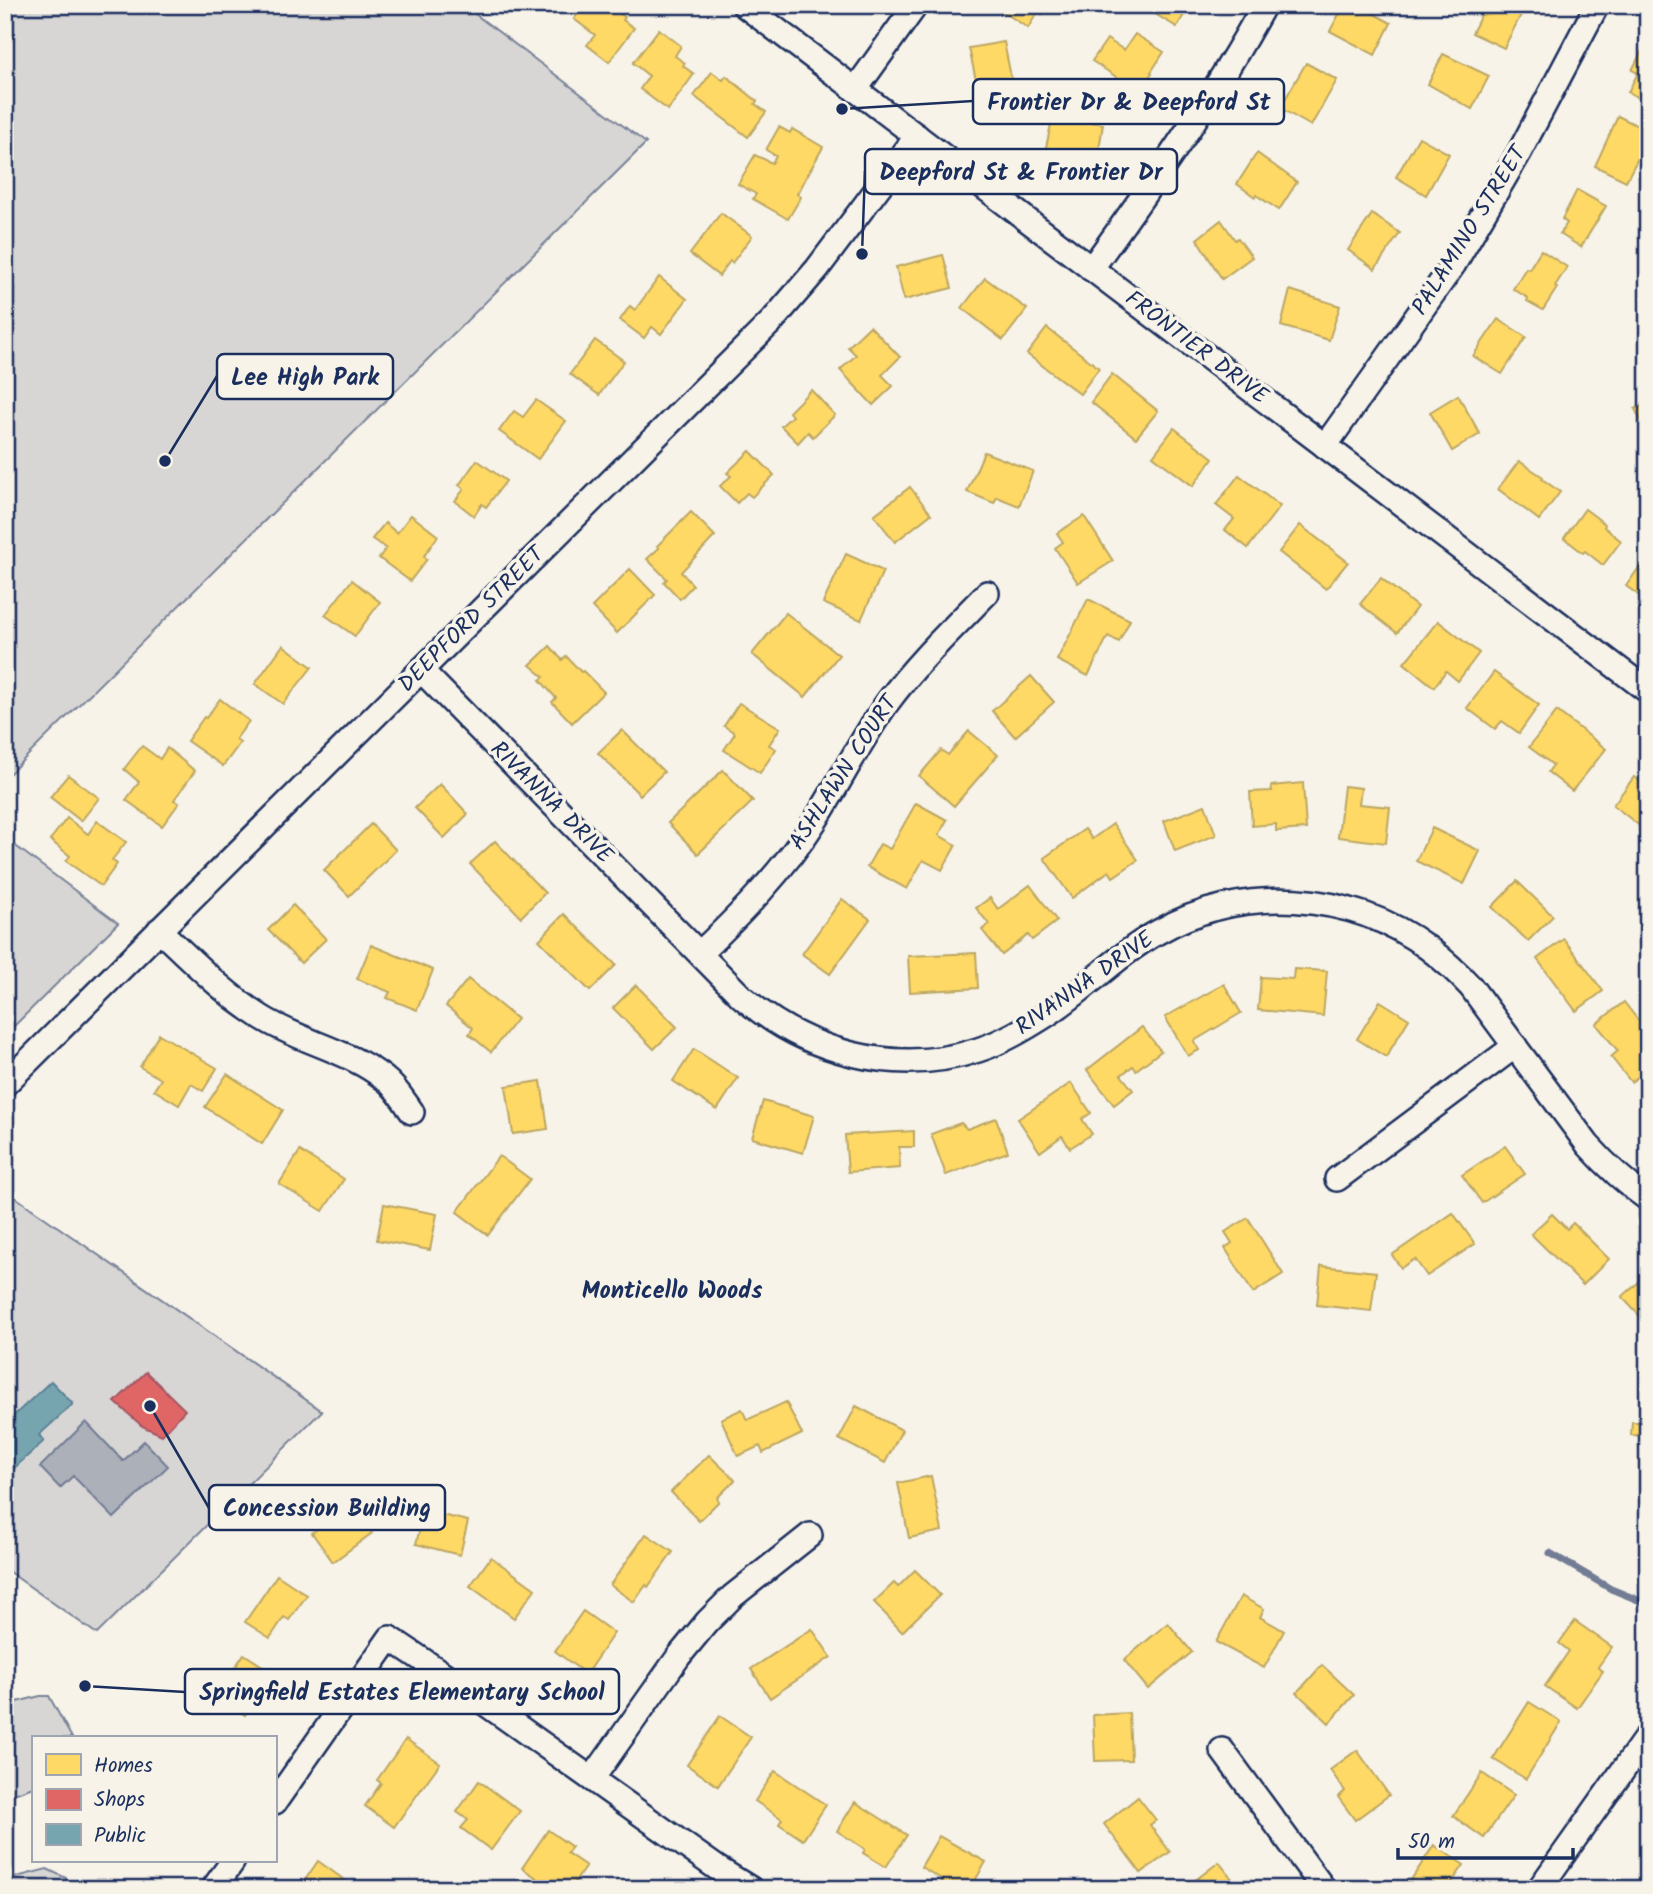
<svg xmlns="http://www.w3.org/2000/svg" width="1653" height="1894" font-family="Kalam,sans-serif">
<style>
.green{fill:#d7d6d4;stroke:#798299;stroke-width:2}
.water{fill:#acb0b9;stroke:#727c95;stroke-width:2}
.homes{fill:#ffd966;stroke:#bba664;stroke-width:2}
.shops{fill:#e06666;stroke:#a55664;stroke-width:2}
.public{fill:#76a5af;stroke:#5b8297;stroke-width:2}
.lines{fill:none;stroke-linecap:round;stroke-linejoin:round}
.stream{stroke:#727c95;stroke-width:7}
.minor-casing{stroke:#1b2f5e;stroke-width:28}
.minor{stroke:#f7f3e8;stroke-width:23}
.labels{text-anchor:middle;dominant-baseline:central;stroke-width:7;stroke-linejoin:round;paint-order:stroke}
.street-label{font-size:23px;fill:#1b2f5e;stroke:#f7f3e8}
.neighbourhood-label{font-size:24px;font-weight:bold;fill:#1b2f5e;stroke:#f7f3e8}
.leader{fill:none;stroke:#1b2f5e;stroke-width:2.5}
.callout-dot{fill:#1b2f5e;stroke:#f7f3e8;stroke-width:2.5}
.callout{fill:#f7f3e8;stroke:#1b2f5e;stroke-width:2.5}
.callout-label{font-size:24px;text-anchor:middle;font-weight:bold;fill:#1b2f5e}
</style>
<rect width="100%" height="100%" fill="#f7f3e8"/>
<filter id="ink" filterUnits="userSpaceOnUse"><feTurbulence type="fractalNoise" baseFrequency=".0143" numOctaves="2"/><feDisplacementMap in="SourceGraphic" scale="14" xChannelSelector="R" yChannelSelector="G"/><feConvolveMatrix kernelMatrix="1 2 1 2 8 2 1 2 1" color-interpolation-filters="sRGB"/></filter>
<g filter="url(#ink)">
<g class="green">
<path d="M 5,5 L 463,5 L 646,143 L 5,778 Z"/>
<path d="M 5,838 L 118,923 L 5,1035 Z"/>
<path d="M 5,1190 L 322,1411 L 97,1634 L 5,1569 Z"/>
<path d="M 40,1696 L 49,1696 L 72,1738 L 33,1738 L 33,1787 L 11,1795 L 5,1790 L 5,1710 L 17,1702 Z"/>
<path d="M 47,1869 L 66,1878 L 70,1889 L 5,1889 L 5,1880 Z"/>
</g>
<path class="water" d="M 86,1422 L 123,1461 L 144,1441 L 168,1466 L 114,1518 L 73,1476 L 60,1488 L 40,1467 Z"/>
<g class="homes">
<path d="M 584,5 L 619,5 L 615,11 L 625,17 L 623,20 L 634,28 L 609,62 L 587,45 L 595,35 L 574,19 Z"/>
<path d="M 1001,5 L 1057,5 L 1053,12 L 1046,8 L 1042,14 L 1038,11 L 1028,28 L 999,9 Z"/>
<path d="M 1154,5 L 1193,5 L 1187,15 L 1185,13 L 1177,27 L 1150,11 Z"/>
<path d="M 1344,5 L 1358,5 L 1391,23 L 1375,55 L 1330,31 Z"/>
<path d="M 1486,5 L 1526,5 L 1504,48 L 1472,33 Z"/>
<path d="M 659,29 L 681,46 L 675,56 L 685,63 L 683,66 L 694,74 L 668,110 L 640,89 L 649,76 L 633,63 Z"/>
<path d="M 1135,34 L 1164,52 L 1151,72 L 1152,73 L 1138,91 L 1092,61 L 1107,39 L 1124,50 Z"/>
<path d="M 1648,39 L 1648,103 L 1628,92 L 1638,73 L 1632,70 Z"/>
<path d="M 1004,42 L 1014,92 L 980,99 L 969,48 Z"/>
<path d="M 1443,54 L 1489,76 L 1472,109 L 1428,84 Z"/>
<path d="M 1306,63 L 1337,80 L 1311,126 L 1280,108 Z"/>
<path d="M 712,72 L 723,80 L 726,76 L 757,101 L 755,104 L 766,112 L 748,137 L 694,96 Z"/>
<path d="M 1053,115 L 1077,119 L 1077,115 L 1087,117 L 1086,121 L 1103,124 L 1098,156 L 1077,153 L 1076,156 L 1045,152 Z"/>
<path d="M 1618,116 L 1648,131 L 1646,143 L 1626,181 L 1595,166 Z"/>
<path d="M 779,127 L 790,133 L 792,129 L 823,147 L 797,194 L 801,197 L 788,219 L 753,199 L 756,194 L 738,184 L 755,155 L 772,163 L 776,156 L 766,150 Z"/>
<path d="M 1419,137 L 1449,154 L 1426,195 L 1396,177 Z"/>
<path d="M 1257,153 L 1297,182 L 1279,210 L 1256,195 L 1255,197 L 1237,184 Z"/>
<path d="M 1577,190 L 1606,206 L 1581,247 L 1560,234 L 1567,223 L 1562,219 Z"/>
<path d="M 721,213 L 752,236 L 732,263 L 730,261 L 719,276 L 690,254 Z"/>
<path d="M 1372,214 L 1400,233 L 1375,269 L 1348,250 Z"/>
<path d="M 1221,220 L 1235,240 L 1238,238 L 1252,257 L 1222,279 L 1197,239 Z"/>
<path d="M 1541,250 L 1567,267 L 1555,286 L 1557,288 L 1543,310 L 1527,301 L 1528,298 L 1513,289 L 1526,268 L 1529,269 Z"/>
<path d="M 943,255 L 952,288 L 904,300 L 896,267 Z"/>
<path d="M 659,277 L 687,299 L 661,334 L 652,327 L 644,338 L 620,320 L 630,306 L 635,310 Z"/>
<path d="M 985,278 L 1027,309 L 1003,340 L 962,308 Z"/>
<path d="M 1290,290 L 1340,306 L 1329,340 L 1281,326 Z"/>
<path d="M 1498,319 L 1526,337 L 1502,374 L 1473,356 Z"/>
<path d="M 870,326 L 900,357 L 882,375 L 893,386 L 873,405 L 840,370 L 856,355 L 848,347 Z"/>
<path d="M 1047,328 L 1099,368 L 1080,394 L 1027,354 Z"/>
<path d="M 595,340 L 624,361 L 599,395 L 570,374 Z"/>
<path d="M 1112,374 L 1158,411 L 1136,438 L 1091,402 Z"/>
<path d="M 811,390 L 835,415 L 813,437 L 808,432 L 798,443 L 781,426 L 792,416 L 789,412 Z"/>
<path d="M 1458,395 L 1480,434 L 1452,451 L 1430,412 Z"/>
<path d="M 536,400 L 566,421 L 538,459 L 499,431 L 514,411 L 523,417 Z"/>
<path d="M 1648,403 L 1648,427 L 1645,429 L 1635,409 Z"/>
<path d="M 1174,428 L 1213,458 L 1193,486 L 1153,456 Z"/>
<path d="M 750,451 L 774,475 L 752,497 L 747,493 L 737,503 L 720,486 L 731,476 L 727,473 Z"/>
<path d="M 984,452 L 1033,471 L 1019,506 L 997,497 L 994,503 L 967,492 Z"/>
<path d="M 477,460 L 506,481 L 486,507 L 482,504 L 474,516 L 455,501 L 464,489 L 459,485 Z"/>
<path d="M 1519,461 L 1543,477 L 1542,479 L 1560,492 L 1539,520 L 1498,489 Z"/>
<path d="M 1239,475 L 1280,506 L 1248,548 L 1225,530 L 1234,519 L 1216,505 Z"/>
<path d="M 910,487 L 931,514 L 895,542 L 874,515 Z"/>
<path d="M 1585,509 L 1605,524 L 1604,527 L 1621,541 L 1603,565 L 1585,551 L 1583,553 L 1564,538 Z"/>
<path d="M 691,512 L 715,536 L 681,572 L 693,585 L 680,599 L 664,582 L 667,579 L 647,559 L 659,548 L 657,546 Z"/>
<path d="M 411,515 L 438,536 L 424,556 L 427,559 L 410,581 L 379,558 L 386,548 L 372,539 L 385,523 L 397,533 Z"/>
<path d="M 1084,516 L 1113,561 L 1078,583 L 1055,548 L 1063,542 L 1057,533 Z"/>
<path d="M 1300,525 L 1348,562 L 1326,589 L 1279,552 Z"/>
<path d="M 846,554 L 883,571 L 861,620 L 823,603 Z"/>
<path d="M 1648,555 L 1648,602 L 1626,586 Z"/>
<path d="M 630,569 L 655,595 L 617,633 L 592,607 Z"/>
<path d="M 1381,578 L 1417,607 L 1397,633 L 1360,604 Z"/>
<path d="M 352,580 L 380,602 L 355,636 L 325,615 Z"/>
<path d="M 1088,599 L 1130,620 L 1119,642 L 1108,636 L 1088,676 L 1057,660 Z"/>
<path d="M 786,613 L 839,655 L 805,697 L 752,654 Z"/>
<path d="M 1438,621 L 1479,653 L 1458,681 L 1446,671 L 1434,687 L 1404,663 Z"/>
<path d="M 283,645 L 312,667 L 283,704 L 255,684 Z"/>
<path d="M 550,646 L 562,660 L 566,656 L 581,672 L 583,671 L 604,692 L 572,723 L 552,702 L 556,698 L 540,680 L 544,677 L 530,665 Z"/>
<path d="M 1494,672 L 1539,705 L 1519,733 L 1502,721 L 1495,729 L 1467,708 Z"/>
<path d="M 1031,676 L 1054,702 L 1015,737 L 992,711 Z"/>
<path d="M 220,699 L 249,721 L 236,739 L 240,743 L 223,766 L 187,741 L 204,717 L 206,718 Z"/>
<path d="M 739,703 L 780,728 L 769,745 L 776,749 L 760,773 L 724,750 L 735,733 L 724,726 Z"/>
<path d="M 1557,711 L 1606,749 L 1572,791 L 1548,772 L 1553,765 L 1529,747 Z"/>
<path d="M 622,730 L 664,772 L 640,795 L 598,753 Z"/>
<path d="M 969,731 L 998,755 L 954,806 L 919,776 L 941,750 L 948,755 Z"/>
<path d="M 142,746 L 160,759 L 167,748 L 195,771 L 174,800 L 179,803 L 162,826 L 126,800 L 139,782 L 124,769 Z"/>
<path d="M 723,770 L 753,801 L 698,854 L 668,823 Z"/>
<path d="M 68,775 L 99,798 L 81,821 L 50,797 Z"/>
<path d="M 1634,777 L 1648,787 L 1648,829 L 1646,831 L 1613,805 Z"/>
<path d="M 1303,783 L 1306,829 L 1276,831 L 1276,824 L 1252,826 L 1250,792 L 1272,791 L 1271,786 Z"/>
<path d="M 440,784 L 468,814 L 444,838 L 415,808 Z"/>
<path d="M 1344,786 L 1361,788 L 1359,804 L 1390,807 L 1386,843 L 1338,837 Z"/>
<path d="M 916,803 L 947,820 L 939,835 L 956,845 L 942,870 L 923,860 L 907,889 L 867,867 L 880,844 L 890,849 Z"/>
<path d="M 1205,805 L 1216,835 L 1175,851 L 1164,821 Z"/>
<path d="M 67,818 L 88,834 L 97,821 L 126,842 L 112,860 L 117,864 L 101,886 L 66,861 L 70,856 L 50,840 Z"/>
<path d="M 371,824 L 396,850 L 349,896 L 324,870 Z"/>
<path d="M 1113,824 L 1138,860 L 1113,877 L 1109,871 L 1072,898 L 1044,858 L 1085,829 L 1092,839 Z"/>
<path d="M 1432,828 L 1480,851 L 1464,884 L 1416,861 Z"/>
<path d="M 495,841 L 545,893 L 521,917 L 470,864 Z"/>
<path d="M 1517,881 L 1553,916 L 1528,941 L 1492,907 Z"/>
<path d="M 1030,885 L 1057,921 L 1032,940 L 1028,935 L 1002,955 L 982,930 L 989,924 L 976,908 L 990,898 L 998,909 Z"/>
<path d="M 842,899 L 870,919 L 830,974 L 802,954 Z"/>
<path d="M 293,905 L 326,939 L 301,963 L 268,930 Z"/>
<path d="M 564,914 L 616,965 L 590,991 L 539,940 Z"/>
<path d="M 1564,939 L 1603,991 L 1576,1011 L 1537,959 Z"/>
<path d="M 371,945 L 433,970 L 417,1010 L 387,998 L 390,992 L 357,979 Z"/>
<path d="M 976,953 L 978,988 L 910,992 L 908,956 Z"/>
<path d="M 1294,969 L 1327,971 L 1323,1016 L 1258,1010 L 1261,977 L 1293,979 Z"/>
<path d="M 468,979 L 517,1019 L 491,1052 L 469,1034 L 473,1028 L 446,1006 Z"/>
<path d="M 1224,984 L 1241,1013 L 1194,1041 L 1199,1050 L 1188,1056 L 1165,1017 Z"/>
<path d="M 636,985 L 677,1027 L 654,1049 L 613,1008 Z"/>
<path d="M 1380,1001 L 1409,1019 L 1386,1057 L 1357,1039 Z"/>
<path d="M 1624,1002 L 1648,1033 L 1648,1069 L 1631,1082 L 1611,1057 L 1618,1051 L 1596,1024 Z"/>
<path d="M 1142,1027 L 1161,1051 L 1136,1070 L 1133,1066 L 1121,1075 L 1133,1090 L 1114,1105 L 1087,1070 Z"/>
<path d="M 159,1034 L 217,1068 L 203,1091 L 191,1084 L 179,1105 L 154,1090 L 161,1079 L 140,1067 Z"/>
<path d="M 694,1049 L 738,1078 L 717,1110 L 673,1081 Z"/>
<path d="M 227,1074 L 283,1110 L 262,1144 L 205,1107 Z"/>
<path d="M 541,1081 L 548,1129 L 513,1134 L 506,1086 Z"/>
<path d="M 1071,1083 L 1091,1113 L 1082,1119 L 1092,1134 L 1070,1148 L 1062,1136 L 1040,1152 L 1018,1119 Z"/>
<path d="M 763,1101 L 814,1116 L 803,1153 L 752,1138 Z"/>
<path d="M 996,1118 L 1008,1152 L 946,1175 L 931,1134 L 961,1123 L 967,1129 Z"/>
<path d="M 914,1131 L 914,1147 L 899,1147 L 900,1168 L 848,1172 L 845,1135 Z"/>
<path d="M 1505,1146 L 1525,1174 L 1482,1203 L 1462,1175 Z"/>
<path d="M 300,1151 L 344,1179 L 323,1211 L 279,1184 Z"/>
<path d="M 499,1156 L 530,1179 L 488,1235 L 457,1212 Z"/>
<path d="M 384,1204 L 437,1214 L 430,1250 L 377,1240 Z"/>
<path d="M 1453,1213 L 1475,1244 L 1427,1276 L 1415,1259 L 1401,1268 L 1392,1255 Z"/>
<path d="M 1552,1214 L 1567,1229 L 1573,1223 L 1609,1259 L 1583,1285 L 1531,1234 Z"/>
<path d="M 1248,1218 L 1283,1274 L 1253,1293 L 1225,1248 L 1232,1243 L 1225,1232 Z"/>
<path d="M 1321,1266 L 1376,1272 L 1371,1311 L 1317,1305 Z"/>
<path d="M 1640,1281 L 1648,1290 L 1648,1325 L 1622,1297 Z"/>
<path d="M 786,1402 L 802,1434 L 763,1453 L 760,1446 L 738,1456 L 721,1419 L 742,1409 L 747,1420 Z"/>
<path d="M 856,1406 L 902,1430 L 885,1463 L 839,1439 Z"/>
<path d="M 1632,1422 L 1648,1422 L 1648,1436 L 1631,1435 Z"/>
<path d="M 709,1455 L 735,1480 L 717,1498 L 719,1501 L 699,1521 L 671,1492 Z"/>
<path d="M 931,1476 L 942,1531 L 909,1538 L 898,1483 Z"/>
<path d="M 350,1504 L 372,1533 L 333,1562 L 312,1533 Z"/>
<path d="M 424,1511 L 468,1521 L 460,1555 L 416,1544 Z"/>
<path d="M 646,1534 L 673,1552 L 648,1587 L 646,1585 L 634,1602 L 610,1585 Z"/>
<path d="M 491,1557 L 535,1589 L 514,1618 L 470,1586 Z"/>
<path d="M 915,1570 L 940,1595 L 902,1632 L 874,1602 L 894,1583 L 898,1587 Z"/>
<path d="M 277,1575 L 307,1595 L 289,1620 L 284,1617 L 270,1638 L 245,1622 Z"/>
<path d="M 1241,1596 L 1264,1609 L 1260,1617 L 1284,1631 L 1264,1668 L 1216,1642 Z"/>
<path d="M 583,1611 L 614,1633 L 586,1674 L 555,1651 Z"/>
<path d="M 1575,1621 L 1612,1647 L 1598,1667 L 1603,1671 L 1577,1708 L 1545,1686 L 1569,1651 L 1559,1643 Z"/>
<path d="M 1168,1623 L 1192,1652 L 1148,1689 L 1124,1660 Z"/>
<path d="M 812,1629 L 831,1657 L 770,1698 L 751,1669 Z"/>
<path d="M 244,1654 L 278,1676 L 262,1701 L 257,1697 L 245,1715 L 216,1696 Z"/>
<path d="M 1322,1665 L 1354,1695 L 1329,1723 L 1297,1693 Z"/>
<path d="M 1529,1702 L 1561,1722 L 1526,1779 L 1493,1759 Z"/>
<path d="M 1129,1713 L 1131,1760 L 1095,1761 L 1093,1715 Z"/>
<path d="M 720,1716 L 751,1737 L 718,1786 L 687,1765 Z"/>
<path d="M 406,1739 L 440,1763 L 394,1827 L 365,1806 L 381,1783 L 377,1780 Z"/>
<path d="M 1357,1750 L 1389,1795 L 1355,1820 L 1338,1797 L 1345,1791 L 1330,1770 Z"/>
<path d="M 775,1771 L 826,1805 L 803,1840 L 779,1824 L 782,1819 L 755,1801 Z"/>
<path d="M 1482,1773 L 1514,1795 L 1484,1838 L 1453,1816 Z"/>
<path d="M 479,1781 L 520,1811 L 491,1850 L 461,1828 L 468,1820 L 457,1812 Z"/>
<path d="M 1138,1797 L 1156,1820 L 1150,1825 L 1170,1852 L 1141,1873 L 1104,1824 Z"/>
<path d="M 855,1802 L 907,1835 L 886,1867 L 863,1853 L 865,1849 L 837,1831 Z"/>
<path d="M 548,1830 L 572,1847 L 567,1853 L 586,1866 L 570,1889 L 553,1889 L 522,1868 Z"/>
<path d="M 939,1836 L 986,1862 L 970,1889 L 951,1889 L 941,1883 L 943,1880 L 921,1867 Z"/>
<path d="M 1434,1845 L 1464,1865 L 1447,1889 L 1411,1889 L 1407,1886 Z"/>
<path d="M 318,1861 L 357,1889 L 299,1889 Z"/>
<path d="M 1219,1862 L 1236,1884 L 1230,1889 L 1184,1889 Z"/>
</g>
<path class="shops" d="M 146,1372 L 185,1410 L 162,1435 L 142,1426 L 115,1402 Z"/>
<path class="public" d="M 51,1381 L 73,1404 L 39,1435 L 44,1441 L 12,1470 L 5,1463 L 5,1424 Z"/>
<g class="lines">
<path class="stream" d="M 1550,1553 L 1611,1589 L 1648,1604"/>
<defs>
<g id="minor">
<path d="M 744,5 L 1648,691"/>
<path d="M 855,90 L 916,5"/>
<path d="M 1091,269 C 1153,183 1213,98 1264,5"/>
<path d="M 1325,446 L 1454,264 L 1519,153 L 1597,5"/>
<path d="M 421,670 L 741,996 C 805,1052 895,1077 978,1050 C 1003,1042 1026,1028 1048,1014 C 1086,989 1118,954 1158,932 C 1242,884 1351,891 1428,948 C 1444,960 1458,973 1471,987 L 1588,1145 C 1606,1165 1625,1183 1648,1199"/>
<path d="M 159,930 C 192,960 223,993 261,1017 C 300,1042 349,1050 385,1079 C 396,1087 404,1101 412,1112"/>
<path d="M 700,953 C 742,913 783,871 815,821 C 840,782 860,741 887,703 C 916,663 953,628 987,593"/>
<path d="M 5,1084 L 772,321 L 817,269 L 917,136"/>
<path d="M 1337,1179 L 1515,1046"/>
<path d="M 1222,1750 L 1324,1889"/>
<path d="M 592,1779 L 679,1656 L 707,1622 L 733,1596 L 810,1535"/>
<path d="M 275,1802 L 390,1638 L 448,1677 L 717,1868 L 751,1889"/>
<path d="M 213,1889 L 233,1861"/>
<path d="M 1539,1889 L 1648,1735"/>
</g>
</defs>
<use href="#minor" class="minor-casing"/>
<use href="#minor" class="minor"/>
</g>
</g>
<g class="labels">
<g class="street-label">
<text transform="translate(1470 231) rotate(-58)">PALAMINO STREET</text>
<text transform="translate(1196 348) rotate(37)">FRONTIER DRIVE</text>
<text transform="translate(472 620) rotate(-45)">DEEPFORD STREET</text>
<text transform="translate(844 773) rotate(-57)">ASHLAWN COURT</text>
<text transform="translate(551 803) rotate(45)">RIVANNA DRIVE</text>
<text transform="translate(1085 984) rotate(-35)">RIVANNA DRIVE</text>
</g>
<g class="neighbourhood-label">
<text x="672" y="1291">Monticello Woods</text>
</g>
</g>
<path class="leader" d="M842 109L973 101M862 254L865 171M165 461L217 376M150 1406L209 1508M85 1686L185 1692"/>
<g class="callout-dot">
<circle cx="842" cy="109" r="7"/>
<circle cx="862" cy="254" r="7"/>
<circle cx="165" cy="461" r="7"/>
<circle cx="150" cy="1406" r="7"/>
<circle cx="85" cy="1686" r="7"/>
</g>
<g class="callout">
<rect x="973" y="79" width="311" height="45" rx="7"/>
<rect x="865" y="149" width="312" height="45" rx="7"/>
<rect x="217" y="354" width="176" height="45" rx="7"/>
<rect x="209" y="1485" width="236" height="45" rx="7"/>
<rect x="185" y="1669" width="434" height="45" rx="7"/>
</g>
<g class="callout-label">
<text x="1129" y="110">Frontier Dr &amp; Deepford St</text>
<text x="1021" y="180">Deepford St &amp; Frontier Dr</text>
<text x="305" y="385">Lee High Park</text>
<text x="327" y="1516">Concession Building</text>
<text x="402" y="1700">Springfield Estates Elementary School</text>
</g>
<rect width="1653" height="1894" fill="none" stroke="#f7f3e8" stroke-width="28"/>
<rect x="14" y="14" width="1625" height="1866" fill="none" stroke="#1b2f5e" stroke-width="2.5" filter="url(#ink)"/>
<rect x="32" y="1736" width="245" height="126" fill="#f7f3e8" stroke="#9fa5b1" stroke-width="2"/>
<rect x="46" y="1754" width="35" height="21" fill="#ffd966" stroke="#9fa5b1" stroke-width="2"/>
<text x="94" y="1772" font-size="21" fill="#1b2f5e">Homes</text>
<rect x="46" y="1789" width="35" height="21" fill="#e06666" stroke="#9fa5b1" stroke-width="2"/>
<text x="94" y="1806" font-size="21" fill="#1b2f5e">Shops</text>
<rect x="46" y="1824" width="35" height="21" fill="#76a5af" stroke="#9fa5b1" stroke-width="2"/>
<text x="94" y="1842" font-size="21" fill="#1b2f5e">Public</text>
<path d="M1398 1848v10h175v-10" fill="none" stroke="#1b2f5e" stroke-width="3.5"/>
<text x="1408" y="1848" font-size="21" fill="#1b2f5e" stroke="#f7f3e8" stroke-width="5" paint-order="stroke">50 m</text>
</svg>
